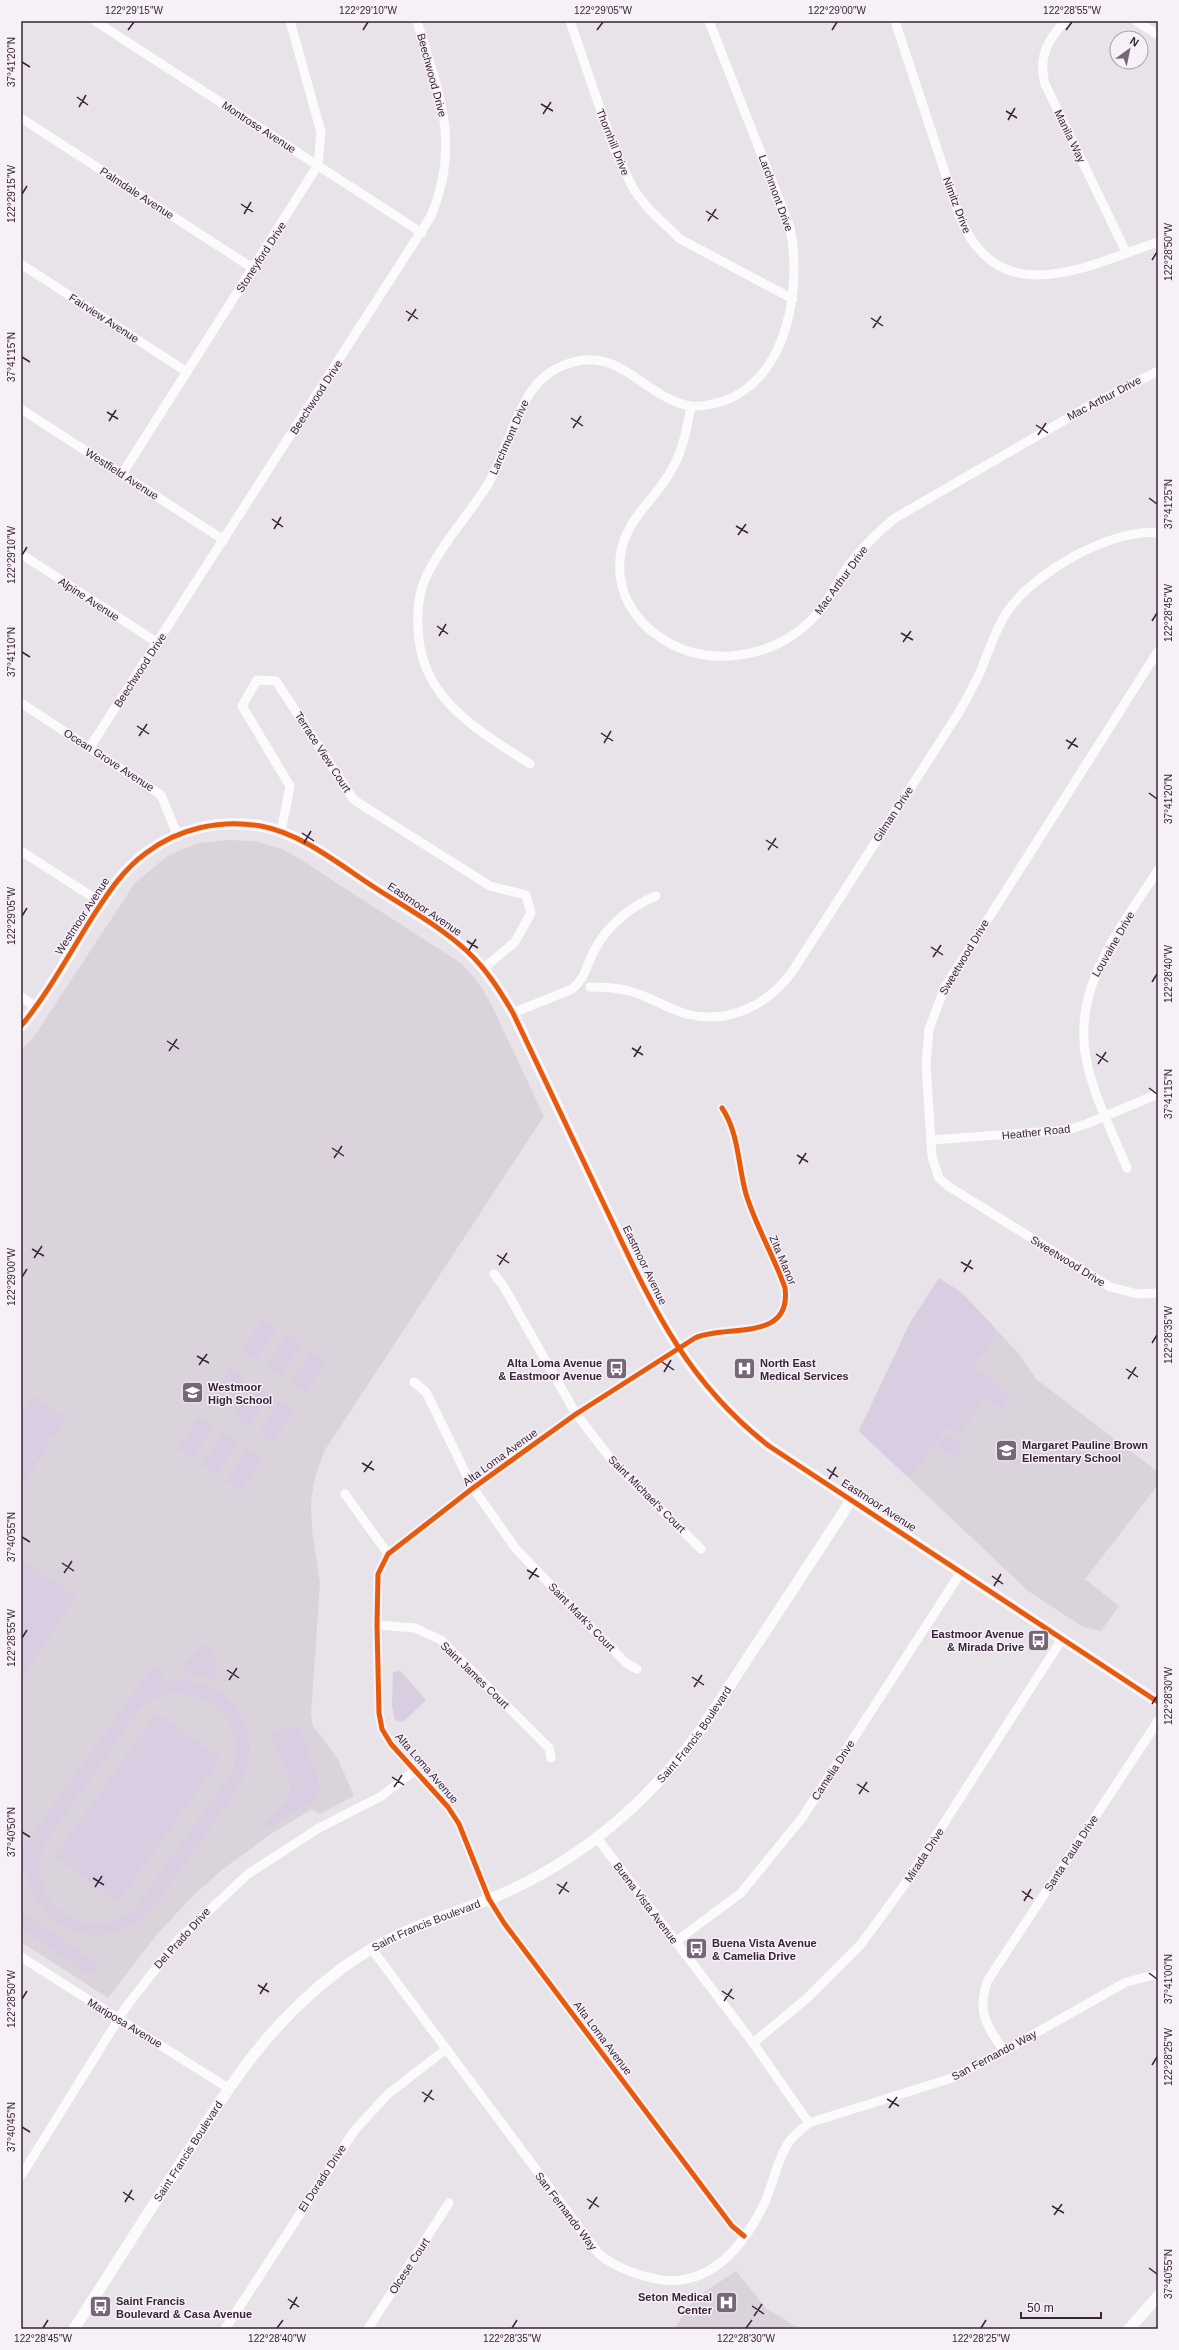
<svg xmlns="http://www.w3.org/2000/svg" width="1179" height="2350" font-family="Arial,sans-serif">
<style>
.built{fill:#dbd3dc}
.green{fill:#d9cde1;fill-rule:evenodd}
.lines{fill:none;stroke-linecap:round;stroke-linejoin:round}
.minor{stroke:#fcfbfc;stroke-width:9}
.tertiary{stroke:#fcfbfc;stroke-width:11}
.cycleway-casing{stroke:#f6f1f7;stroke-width:8}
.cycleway{stroke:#e8590c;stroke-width:5}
.ticks{fill:none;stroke:#3a223a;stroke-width:1.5}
.labels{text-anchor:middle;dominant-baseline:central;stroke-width:3;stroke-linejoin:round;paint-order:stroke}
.street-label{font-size:11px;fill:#3a223a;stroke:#f6f1f7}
.poi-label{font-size:11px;font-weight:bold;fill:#3a223a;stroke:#f6f1f7;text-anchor:start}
.neatline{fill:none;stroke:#3a223a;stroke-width:1.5}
.ticks-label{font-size:10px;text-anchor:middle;fill:#3a223a}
</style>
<rect width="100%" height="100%" fill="#e8e3e9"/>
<g class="built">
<path d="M 227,840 L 255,841 L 282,849 L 295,856 L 462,964 L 480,985 L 491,1004 L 544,1116 L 325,1450 L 315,1477 L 311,1501 L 312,1530 L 320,1583 L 311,1714 L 313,1726 L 338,1759 L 354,1796 L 320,1814 L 312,1809 L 271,1834 L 223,1869 L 194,1895 L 158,1933 L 108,1998 L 21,1942 L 21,1050 L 33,1038 L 135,883 L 166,857 L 183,849 L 200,843 Z"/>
<path d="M 939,1278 L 962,1293 L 973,1305 L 1020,1355 L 1036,1379 L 1158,1472 L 1158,1485 L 1085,1579 L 1119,1606 L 1101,1631 L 1083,1627 L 1028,1591 L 859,1431 L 910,1323 Z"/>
<path d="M 736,2271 L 766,2308 L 800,2329 L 674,2329 L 694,2299 Z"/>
</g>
<g class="green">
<path d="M 939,1278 L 962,1293 L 996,1329 L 988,1347 L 974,1365 L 1010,1396 L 1003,1410 L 987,1398 L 959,1434 L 949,1427 L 909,1478 L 859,1431 L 910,1323 Z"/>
<path d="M 263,1319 L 277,1328 L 256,1360 L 242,1351 Z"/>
<path d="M 287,1334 L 302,1344 L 281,1376 L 266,1367 Z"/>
<path d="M 311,1351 L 326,1360 L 306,1392 L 291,1382 Z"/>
<path d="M 230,1368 L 245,1378 L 224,1410 L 209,1400 Z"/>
<path d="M 255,1384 L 270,1394 L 249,1426 L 234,1416 Z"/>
<path d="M 32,1396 L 67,1418 L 53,1438 L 21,1418 L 21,1413 Z"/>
<path d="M 279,1400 L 294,1410 L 273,1442 L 259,1432 Z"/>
<path d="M 198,1417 L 213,1427 L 192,1459 L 178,1449 Z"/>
<path d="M 21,1419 L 52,1440 L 39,1460 L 21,1449 Z"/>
<path d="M 223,1433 L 237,1443 L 217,1475 L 202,1465 Z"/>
<path d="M 948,1435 L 963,1447 L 954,1459 L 938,1446 Z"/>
<path d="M 247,1449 L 262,1459 L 241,1491 L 226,1481 Z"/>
<path d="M 21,1450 L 38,1462 L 25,1482 L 21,1480 Z"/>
<path d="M 21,1560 L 76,1596 L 21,1681 Z"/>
<path d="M 206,1643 L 216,1661 L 216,1680 L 186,1673 L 184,1665 Z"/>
<path d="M 153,1665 L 164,1673 L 158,1683 C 202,1669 251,1703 250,1750 C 249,1765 244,1778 237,1790 L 153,1908 C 106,1959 35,1935 26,1867 L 21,1872 L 21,1850 ZM 171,1694 C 218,1691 249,1730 230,1775 L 136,1907 C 87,1949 21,1902 46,1842 L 139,1710 L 153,1699 Z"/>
<path d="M 400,1671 L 426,1700 L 403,1722 L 395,1720 L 392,1706 L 393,1672 Z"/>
<path d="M 157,1713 L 221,1758 L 118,1902 L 54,1856 Z"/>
<path d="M 300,1727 L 319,1783 L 319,1791 L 314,1799 L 268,1828 L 263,1823 C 270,1816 279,1809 286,1801 C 301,1781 272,1752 270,1731 Z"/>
<path d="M 21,1910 L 98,1964 L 94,1971 L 84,1973 L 21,1927 Z"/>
</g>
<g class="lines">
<g class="minor">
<path d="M 95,21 L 422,233"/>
<path d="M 570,21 L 614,149 L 634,190 L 648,208 L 680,239 L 793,299"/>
<path d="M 895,21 L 959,215 C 998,314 1086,266 1158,242"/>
<path d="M 1065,21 C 1047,41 1038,57 1045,84 L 1126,252"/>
<path d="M 1136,21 L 1158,35"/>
<path d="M 21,118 L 254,269"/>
<path d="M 21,264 L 187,372"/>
<path d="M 691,406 C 687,428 683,450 672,469 C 655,501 623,520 620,559 C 617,593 634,620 661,638 C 681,652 705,657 730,656 C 772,653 807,633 829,597 C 837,585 843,572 852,561 C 865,545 879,531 895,518 L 1089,406 L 1158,371"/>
<path d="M 21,409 L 224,540"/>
<path d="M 122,474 L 318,165 L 321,132 L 290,21"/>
<path d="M 21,554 L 158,643"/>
<path d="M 1158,651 L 945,987 L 929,1029 L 926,1064 L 932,1157 L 939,1178 L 948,1186 L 1110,1287 L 1138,1294 L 1158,1293"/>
<path d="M 21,703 L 161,795 L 177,834"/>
<path d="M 90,747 L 431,216 C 462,143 438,91 417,21"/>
<path d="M 530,764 C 477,729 419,699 418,626 C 417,608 420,587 429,571 C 446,537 474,510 492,477 C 510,443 520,388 554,370 C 616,336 641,397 690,406 C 701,407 714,404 724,401 C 789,377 802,286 790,227 L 709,21"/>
<path d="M 281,832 L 290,786 L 242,706 L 257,680 L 276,681 L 354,800 L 490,886 L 526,895 L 531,913 L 515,942 L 484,968"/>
<path d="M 21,851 L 102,903"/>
<path d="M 590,987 C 608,987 625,988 641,995 C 656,1001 671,1009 686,1014 C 730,1025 770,1004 794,969 L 958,714 C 966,700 974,686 981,670 C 989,651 995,630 1007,612 C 1033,573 1111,528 1158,533"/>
<path d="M 21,997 L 35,1006"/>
<path d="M 513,1013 L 572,989 C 586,978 587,963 595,949 C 608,925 631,906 656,896"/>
<path d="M 722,1108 C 739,1133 738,1166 746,1194 C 756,1227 774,1256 785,1288 C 792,1343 725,1324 695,1338 L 576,1414 L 473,1488 L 388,1554 L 378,1574 L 377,1625 L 379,1713 L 382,1729 L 391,1744 L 448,1807 L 459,1824 L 489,1899 L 504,1923 L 732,2226 L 744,2236"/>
<path d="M 931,1140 L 1067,1130 L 1086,1124 L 1158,1094"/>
<path d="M 1127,1168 C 1113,1134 1095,1099 1087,1063 C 1070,989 1120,929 1158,870"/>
<path d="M 494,1274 L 504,1287 L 576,1414 L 614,1463 L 701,1549"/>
<path d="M 414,1382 L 426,1392 L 473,1488 L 516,1549 L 626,1663 L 637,1669"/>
<path d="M 345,1494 L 388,1554"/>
<path d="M 377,1625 L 415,1628 L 441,1640 L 549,1748 L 551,1758"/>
<path d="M 597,1838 L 753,2043 L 809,2123"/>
<path d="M 675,1942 L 741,1893 L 802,1818 L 961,1572"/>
<path d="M 371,1948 L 599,2254 C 616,2268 641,2277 663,2280 C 712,2285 743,2246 763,2206 C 774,2185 777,2155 793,2137 C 798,2132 804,2127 809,2123 L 952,2078 L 1004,2051 L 1126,1982 L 1158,1974"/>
<path d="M 21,1957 L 228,2088"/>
<path d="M 753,2043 L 806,1999 L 861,1944 L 905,1884 L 1062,1639"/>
<path d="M 1004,2051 C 986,2025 976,2011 988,1980 L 1158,1721"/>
<path d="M 21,2176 L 126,2007 L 178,1940 L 248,1874 L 319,1828 L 380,1797 L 414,1771"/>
<path d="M 225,2329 L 354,2131 L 388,2094 L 445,2050"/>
<path d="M 368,2329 L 449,2203"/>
</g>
<g class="tertiary">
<path d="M 21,1026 C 48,994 72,949 95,913 C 110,890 124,869 146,853 C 179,828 221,819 261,826 C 303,834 341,866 377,889 C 408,909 441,927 468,952 C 487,970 500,991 513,1013 C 542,1074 571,1135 600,1196 C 647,1294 680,1377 769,1446 L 1158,1702"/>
<path id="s1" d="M 74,2329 C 109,2274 144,2219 180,2164 C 229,2087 266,2025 341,1969 C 389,1933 436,1920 490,1899 C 576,1864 645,1806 700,1731 L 852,1499"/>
<path d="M 1129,2329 L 1158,2296"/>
</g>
<defs>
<g id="cycleway">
<path d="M 21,1026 C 48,994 72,949 95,913 C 110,890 124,869 146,853 C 179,828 221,819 261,826 C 303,834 341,866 377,889 C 408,909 441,927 468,952 C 487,970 500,991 513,1013 C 542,1074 571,1135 600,1196 C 647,1294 680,1377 769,1446 L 1158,1702"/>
<path d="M 722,1108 C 739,1133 738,1166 746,1194 C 756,1227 774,1256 785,1288 C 792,1343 725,1324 695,1338 L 576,1414 L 473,1488 L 388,1554 L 378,1574 L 377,1625 L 379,1713 L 382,1729 L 391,1744 L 448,1807 L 459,1824 L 489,1899 L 504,1923 L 732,2226 L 744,2236"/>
</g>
</defs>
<use href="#cycleway" class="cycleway-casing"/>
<use href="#cycleway" class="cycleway"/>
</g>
<path class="ticks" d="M 128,30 L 134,22M 363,30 L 368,22M 597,30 L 603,22M 832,30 L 837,22M 1066,30 L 1072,22M 22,62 L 30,67M 77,97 L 88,105M 541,104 L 553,111M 79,107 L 86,95M 1006,111 L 1017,118M 543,114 L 551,102M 1008,120 L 1015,108M 22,194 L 27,186M 241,204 L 253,212M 706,211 L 718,219M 244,214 L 251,202M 708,221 L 716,209M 1152,260 L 1157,252M 406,311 L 418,319M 871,318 L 883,326M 408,321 L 416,309M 873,328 L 881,316M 22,357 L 30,362M 107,412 L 118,419M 571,418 L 583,426M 109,421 L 116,410M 1036,425 L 1048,433M 573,428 L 581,416M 1038,435 L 1046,423M 1149,498 L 1157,504M 272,519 L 283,527M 736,526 L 748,533M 274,529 L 281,517M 738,535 L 746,524M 22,555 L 27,547M 1152,621 L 1157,613M 437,626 L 448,634M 901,633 L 913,640M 439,636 L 446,624M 903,642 L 911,631M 22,652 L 30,657M 137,726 L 149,734M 601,733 L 613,741M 139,736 L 147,724M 1066,740 L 1078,747M 604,743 L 611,731M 1068,749 L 1076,738M 1149,793 L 1157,799M 302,833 L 314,841M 766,840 L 778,848M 304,843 L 311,831M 768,850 L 776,838M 22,916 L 27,908M 467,941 L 478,948M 931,947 L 943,955M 469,950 L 476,939M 933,957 L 941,945M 1152,982 L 1157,974M 167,1041 L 179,1049M 632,1048 L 643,1055M 169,1051 L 177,1039M 1096,1054 L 1108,1062M 634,1057 L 641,1046M 1098,1064 L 1106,1052M 1149,1088 L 1157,1094M 332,1148 L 344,1156M 797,1155 L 808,1162M 334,1158 L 342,1146M 799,1164 L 806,1153M 32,1249 L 44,1256M 497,1255 L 509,1263M 34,1258 L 42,1246M 961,1262 L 973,1269M 499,1265 L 507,1253M 964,1272 L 971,1260M 22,1277 L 27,1269M 1152,1343 L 1157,1335M 197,1356 L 209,1363M 662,1362 L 674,1370M 199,1365 L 207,1354M 1126,1369 L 1138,1377M 664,1372 L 671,1360M 1128,1379 L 1136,1367M 362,1463 L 374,1470M 827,1469 L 838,1477M 364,1472 L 372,1461M 829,1479 L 836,1467M 22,1537 L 30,1542M 62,1563 L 74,1571M 527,1570 L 539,1577M 64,1573 L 72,1561M 992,1576 L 1003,1584M 529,1579 L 537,1568M 994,1586 L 1001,1574M 22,1638 L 27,1630M 227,1670 L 239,1678M 692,1677 L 704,1685M 229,1680 L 237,1668M 694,1687 L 702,1675M 1152,1704 L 1157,1696M 392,1777 L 404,1785M 857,1784 L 869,1792M 394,1787 L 402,1775M 859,1794 L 867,1782M 22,1832 L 30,1837M 93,1878 L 104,1885M 557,1884 L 569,1892M 95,1887 L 102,1876M 1022,1891 L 1033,1899M 559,1894 L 567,1882M 1024,1901 L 1031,1889M 1149,1973 L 1157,1979M 258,1985 L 269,1992M 722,1991 L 734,1999M 260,1994 L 267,1983M 22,1999 L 27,1991M 724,2001 L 732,1989M 1152,2065 L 1157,2057M 422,2092 L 434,2100M 887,2099 L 899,2106M 424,2102 L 432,2090M 889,2108 L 897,2097M 22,2127 L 30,2132M 123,2192 L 134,2200M 587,2199 L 599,2207M 125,2202 L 132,2190M 1052,2206 L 1064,2213M 589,2209 L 597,2197M 1054,2215 L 1062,2204M 1149,2268 L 1157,2274M 288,2299 L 299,2307M 752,2306 L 764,2314M 290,2309 L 297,2297M 754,2316 L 762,2304M 43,2328 L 48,2320M 277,2328 L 283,2320M 512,2328 L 517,2320M 746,2328 L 752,2320M 981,2328 L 986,2320"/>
<defs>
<symbol id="bus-square" viewBox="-11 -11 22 22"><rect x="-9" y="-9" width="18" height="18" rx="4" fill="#767" stroke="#f6f1f7"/><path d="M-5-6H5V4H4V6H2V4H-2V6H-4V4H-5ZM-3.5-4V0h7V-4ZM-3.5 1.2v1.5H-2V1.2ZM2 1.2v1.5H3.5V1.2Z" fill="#fff"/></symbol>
<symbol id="hospital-square" viewBox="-11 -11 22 22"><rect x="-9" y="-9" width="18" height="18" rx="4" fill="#767" stroke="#f6f1f7"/><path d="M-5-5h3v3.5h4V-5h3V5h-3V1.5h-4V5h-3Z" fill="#fff"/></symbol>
<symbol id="school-square" viewBox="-11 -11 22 22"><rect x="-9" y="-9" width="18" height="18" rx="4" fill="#767" stroke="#f6f1f7"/><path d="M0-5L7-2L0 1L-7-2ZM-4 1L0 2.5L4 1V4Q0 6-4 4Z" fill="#fff"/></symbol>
</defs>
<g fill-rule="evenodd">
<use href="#bus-square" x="604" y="1356" width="25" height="25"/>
<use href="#hospital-square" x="732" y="1356" width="25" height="25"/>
<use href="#school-square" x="180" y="1380" width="25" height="25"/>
<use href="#school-square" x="994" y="1438" width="25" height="25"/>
<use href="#bus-square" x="1026" y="1628" width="25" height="25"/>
<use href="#bus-square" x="684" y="1936" width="25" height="25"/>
<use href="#hospital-square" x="714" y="2290" width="25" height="25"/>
<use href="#bus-square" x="88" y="2294" width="25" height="25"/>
</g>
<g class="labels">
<g class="street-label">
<text transform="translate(432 75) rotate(75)">Beechwood Drive</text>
<text transform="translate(259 127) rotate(33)">Montrose Avenue</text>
<text transform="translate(1070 136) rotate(64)">Manila Way</text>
<text transform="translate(613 142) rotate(68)">Thornhill Drive</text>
<text transform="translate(137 193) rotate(33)">Palmdale Avenue</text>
<text transform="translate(776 193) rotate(70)">Larchmont Drive</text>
<text transform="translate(957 205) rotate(69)">Nimitz Drive</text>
<text transform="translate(261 257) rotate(-57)">Stoneyford Drive</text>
<text transform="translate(104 318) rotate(33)">Fairview Avenue</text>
<text transform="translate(316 397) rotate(-57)">Beechwood Drive</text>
<text transform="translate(1104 398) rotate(-28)">Mac Arthur Drive</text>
<text transform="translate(509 437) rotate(-66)">Larchmont Drive</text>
<text transform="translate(122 474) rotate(33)">Westfield Avenue</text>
<text transform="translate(841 580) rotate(-54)">Mac Arthur Drive</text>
<text transform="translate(89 599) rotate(33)">Alpine Avenue</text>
<text transform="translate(140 670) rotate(-57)">Beechwood Drive</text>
<text transform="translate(323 752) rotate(57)">Terrace View Court</text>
<text transform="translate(109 760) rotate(33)">Ocean Grove Avenue</text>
<text transform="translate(893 814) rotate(-57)">Gilman Drive</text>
<text transform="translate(425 909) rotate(34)">Eastmoor Avenue</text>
<text transform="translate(82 916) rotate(-57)">Westmoor Avenue</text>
<text transform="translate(1113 944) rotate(-60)">Louvaine Drive</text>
<text transform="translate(964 957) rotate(-59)">Sweetwood Drive</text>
<text transform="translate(1036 1132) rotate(-6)">Heather Road</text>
<text transform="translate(783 1260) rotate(67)">Zita Manor</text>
<text transform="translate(1068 1261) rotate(32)">Sweetwood Drive</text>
<text transform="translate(645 1265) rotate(64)">Eastmoor Avenue</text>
<text transform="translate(500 1457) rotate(-36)">Alta Loma Avenue</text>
<text transform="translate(647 1494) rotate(45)">Saint Michael's Court</text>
<text transform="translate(879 1505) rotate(33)">Eastmoor Avenue</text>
<text transform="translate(582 1617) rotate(46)">Saint Mark's Court</text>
<text transform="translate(475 1675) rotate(44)">Saint James Court</text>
<text stroke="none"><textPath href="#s1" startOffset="882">Saint Francis Boulevard</textPath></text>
<text transform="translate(427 1768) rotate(49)">Alta Loma Avenue</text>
<text transform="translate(833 1770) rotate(-57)">Camelia Drive</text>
<text transform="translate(1071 1853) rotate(-57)">Santa Paula Drive</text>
<text transform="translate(924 1855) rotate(-57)">Mirada Drive</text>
<text transform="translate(646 1903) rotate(53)">Buena Vista Avenue</text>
<text stroke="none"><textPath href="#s1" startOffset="547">Saint Francis Boulevard</textPath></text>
<text transform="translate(182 1938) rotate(-48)">Del Prado Drive</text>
<text transform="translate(125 2023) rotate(31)">Mariposa Avenue</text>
<text transform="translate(603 2038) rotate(53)">Alta Loma Avenue</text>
<text transform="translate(994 2055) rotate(-28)">San Fernando Way</text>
<text stroke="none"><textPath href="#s1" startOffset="211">Saint Francis Boulevard</textPath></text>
<text transform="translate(322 2178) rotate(-57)">El Dorado Drive</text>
<text transform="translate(566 2211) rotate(53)">San Fernando Way</text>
<text transform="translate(409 2266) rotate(-57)">Olcese Court</text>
</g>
<g class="poi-label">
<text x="602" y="1363" text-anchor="end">Alta Loma Avenue<tspan x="602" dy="13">&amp; Eastmoor Avenue</tspan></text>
<text x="760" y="1363">North East<tspan x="760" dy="13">Medical Services</tspan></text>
<text x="208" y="1387">Westmoor<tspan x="208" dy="13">High School</tspan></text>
<text x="1022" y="1445">Margaret Pauline Brown<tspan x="1022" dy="13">Elementary School</tspan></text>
<text x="1024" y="1634" text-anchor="end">Eastmoor Avenue<tspan x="1024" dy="13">&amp; Mirada Drive</tspan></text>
<text x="712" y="1943">Buena Vista Avenue<tspan x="712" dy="13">&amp; Camelia Drive</tspan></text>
<text x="712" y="2297" text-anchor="end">Seton Medical<tspan x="712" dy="13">Center</tspan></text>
<text x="116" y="2301">Saint Francis<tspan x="116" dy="13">Boulevard &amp; Casa Avenue</tspan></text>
</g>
</g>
<rect width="1179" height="2350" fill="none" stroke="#f6f1f7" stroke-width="44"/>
<g transform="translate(1129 50) rotate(33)"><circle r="19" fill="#f6f1f7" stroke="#ab9eab"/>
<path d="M0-3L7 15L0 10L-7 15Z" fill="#776677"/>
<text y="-6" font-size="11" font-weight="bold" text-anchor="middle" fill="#3a223a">N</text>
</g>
<path d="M1021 2312v6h80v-6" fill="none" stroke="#3a223a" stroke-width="2"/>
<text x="1027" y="2312" font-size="12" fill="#3a223a" stroke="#f6f1f7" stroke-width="3" paint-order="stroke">50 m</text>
<rect x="22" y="22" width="1135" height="2306" class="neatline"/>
<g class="ticks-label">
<text x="134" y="14">122°29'15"W</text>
<text x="368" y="14">122°29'10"W</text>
<text x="603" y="14">122°29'05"W</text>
<text x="837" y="14">122°29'00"W</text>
<text x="1072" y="14">122°28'55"W</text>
<text transform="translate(11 62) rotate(-90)" y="4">37°41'20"N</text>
<text transform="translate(11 194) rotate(-90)" y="4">122°29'15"W</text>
<text transform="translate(1168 252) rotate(-90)" y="4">122°28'50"W</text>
<text transform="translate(11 357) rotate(-90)" y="4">37°41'15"N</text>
<text transform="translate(1168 504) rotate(-90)" y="4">37°41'25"N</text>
<text transform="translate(11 555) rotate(-90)" y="4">122°29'10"W</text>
<text transform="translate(1168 613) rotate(-90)" y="4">122°28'45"W</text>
<text transform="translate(11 652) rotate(-90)" y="4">37°41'10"N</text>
<text transform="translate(1168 799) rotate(-90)" y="4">37°41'20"N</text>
<text transform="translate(11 916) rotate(-90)" y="4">122°29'05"W</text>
<text transform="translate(1168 974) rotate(-90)" y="4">122°28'40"W</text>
<text transform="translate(1168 1094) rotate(-90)" y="4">37°41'15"N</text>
<text transform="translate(11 1277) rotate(-90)" y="4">122°29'00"W</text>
<text transform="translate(1168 1335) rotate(-90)" y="4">122°28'35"W</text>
<text transform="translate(11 1537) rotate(-90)" y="4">37°40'55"N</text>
<text transform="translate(11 1638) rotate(-90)" y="4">122°28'55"W</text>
<text transform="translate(1168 1696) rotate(-90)" y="4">122°28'30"W</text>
<text transform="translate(11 1832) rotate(-90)" y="4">37°40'50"N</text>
<text transform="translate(1168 1979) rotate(-90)" y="4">37°41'00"N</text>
<text transform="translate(11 1999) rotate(-90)" y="4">122°28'50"W</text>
<text transform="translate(1168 2057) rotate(-90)" y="4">122°28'25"W</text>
<text transform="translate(11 2127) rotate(-90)" y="4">37°40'45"N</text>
<text transform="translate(1168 2274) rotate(-90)" y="4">37°40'55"N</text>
<text x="43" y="2342">122°28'45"W</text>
<text x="277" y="2342">122°28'40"W</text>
<text x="512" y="2342">122°28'35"W</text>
<text x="746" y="2342">122°28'30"W</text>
<text x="981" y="2342">122°28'25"W</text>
</g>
</svg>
